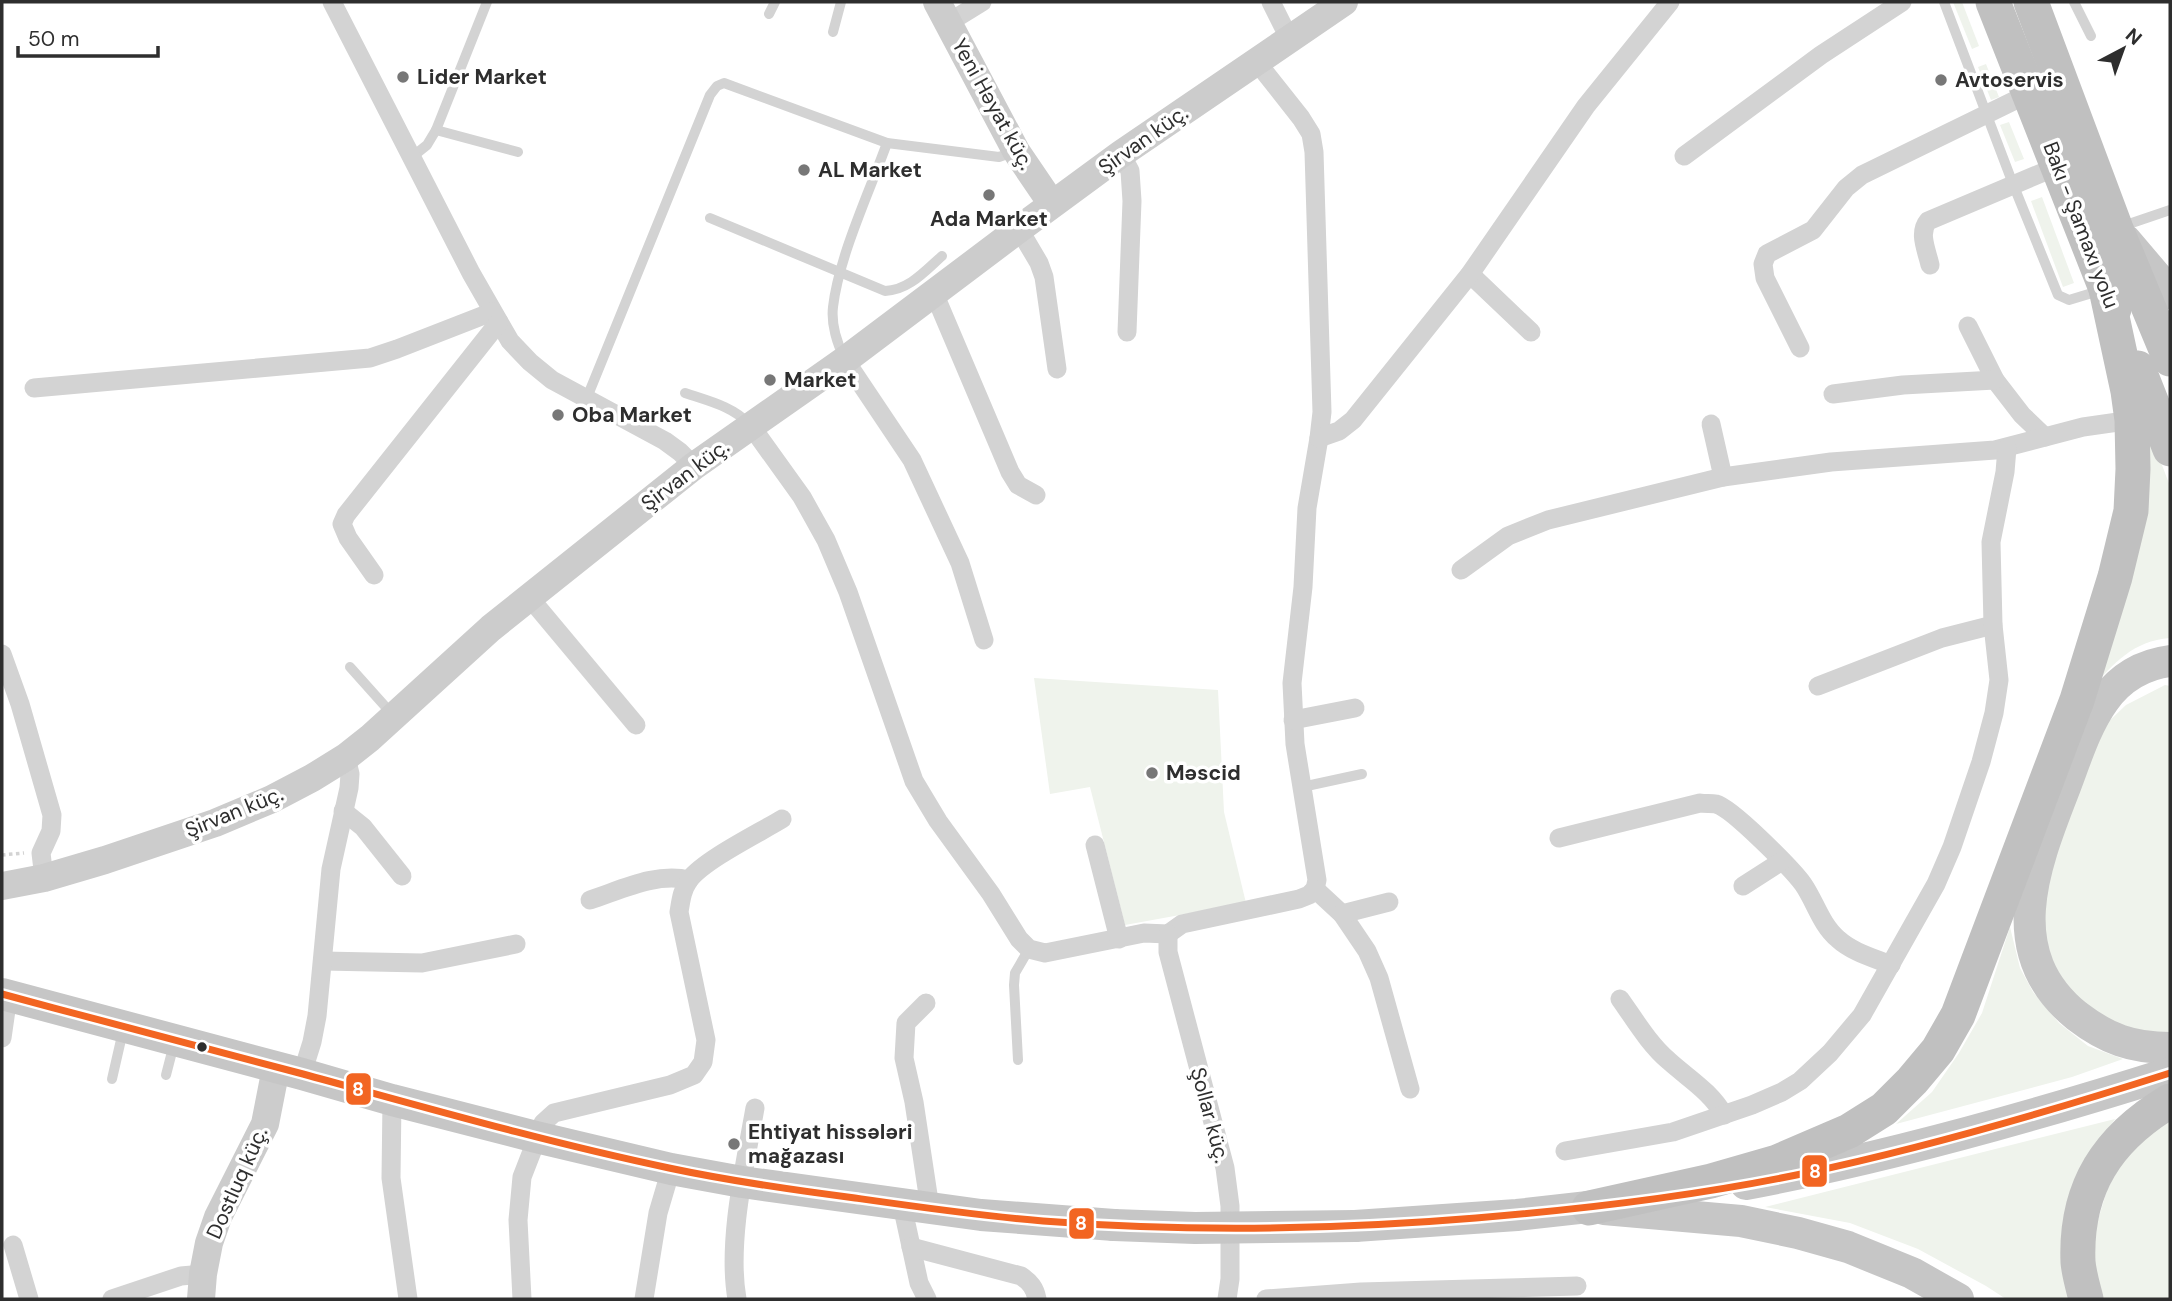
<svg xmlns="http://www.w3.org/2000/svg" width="2172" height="1301" font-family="'DM Sans',sans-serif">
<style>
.green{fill:#eff3ec}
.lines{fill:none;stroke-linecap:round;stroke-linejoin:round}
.path{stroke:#d3d3d3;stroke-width:3.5;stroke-dasharray:3.5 3.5;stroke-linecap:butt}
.lane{stroke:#d3d3d3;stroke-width:10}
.street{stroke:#d3d3d3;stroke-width:19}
.secondary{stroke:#ccc;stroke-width:28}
.primary{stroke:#c6c6c6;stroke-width:32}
.highway{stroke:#c0c0c0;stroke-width:35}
.primary-bridge{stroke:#c6c6c6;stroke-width:32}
.bus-1-casing{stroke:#fff;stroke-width:12}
.bus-1{stroke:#f26522;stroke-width:7}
.poi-dot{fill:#777;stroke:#fff;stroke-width:2.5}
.bus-dot{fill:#2e2e2e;stroke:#fff;stroke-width:2.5}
.labels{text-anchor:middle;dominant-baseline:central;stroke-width:7;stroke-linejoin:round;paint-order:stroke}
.poi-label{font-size:21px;font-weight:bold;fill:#2e2e2e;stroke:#fff;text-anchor:start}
.street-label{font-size:21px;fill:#2e2e2e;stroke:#fff}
.line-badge{stroke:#fff;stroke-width:2.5}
.badge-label{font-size:19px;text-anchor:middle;font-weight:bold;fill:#fff}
</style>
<rect width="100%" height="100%" fill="#fff"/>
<g class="green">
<path d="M 1953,2 L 1962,2 L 1979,46 L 1972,49 Z"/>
<path d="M 1986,64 L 1999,97 L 1991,100 L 1978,67 Z"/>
<path d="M 2009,122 L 2024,159 L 2015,162 L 2000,125 Z"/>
<path d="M 2042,197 L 2074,283 L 2063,287 L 2031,201 Z"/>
<path d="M 2141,410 L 2170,486 L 2170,638 C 2133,641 2114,663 2091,689 Z"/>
<path d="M 1034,678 L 1218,690 L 1224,812 L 1246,903 L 1125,925 L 1090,787 L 1050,794 Z"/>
<path d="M 2165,685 L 2170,686 L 2170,1037 L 2113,1027 L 2083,1005 L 2057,977 L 2040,938 L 2040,893 L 2104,726 L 2126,705 Z"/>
<path d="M 2010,927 L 2020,968 L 2033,992 L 2059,1023 L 2088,1046 L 2123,1059 L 2072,1077 L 1896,1124 L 1932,1092 L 1959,1053 L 1982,1013 Z"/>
<path d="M 2170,1116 L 2170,1299 L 2099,1299 L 2092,1240 L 2107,1190 L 2126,1155 Z"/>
<path d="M 2115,1119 L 2077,1175 L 2071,1299 L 2006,1299 L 1986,1286 L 1918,1249 L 1850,1223 L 1765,1207 Z"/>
</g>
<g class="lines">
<path class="path" d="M 2,855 L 24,853"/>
<g class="lane">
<path d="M 1944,2 L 2013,184 L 2058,295 L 2069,300 L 2102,290"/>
<path d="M 2074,2 L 2091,36"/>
<path d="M 769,14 L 775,2"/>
<path d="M 833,32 L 841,2"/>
<path d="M 436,130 L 518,152"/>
<path d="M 412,157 L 427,145 L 436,130 L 487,2"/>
<path d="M 710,218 L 885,291 C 909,290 925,271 942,256"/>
<path d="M 2120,227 L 2170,210"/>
<path d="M 845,359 C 837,344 831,324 833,307 C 839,256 869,193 887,143"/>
<path d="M 685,393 C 708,401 732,406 749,424"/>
<path d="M 586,400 L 710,95 L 717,86 L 724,83 L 887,143 L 999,157 L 1013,152"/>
<path d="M 350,667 L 392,714"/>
<path d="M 1302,787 L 1362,774"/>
<path d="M 1018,1060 L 1014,985 L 1015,973 L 1029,949"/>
<path d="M 166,1075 L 174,1044"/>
<path d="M 112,1079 L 123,1031"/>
</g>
<g class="street">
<path d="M 332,2 L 471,273 L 510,341 L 530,362 L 552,380 L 665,441 L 680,452 L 694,466"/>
<path d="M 1271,2 L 1289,38"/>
<path d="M 948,23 L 982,2"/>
<path d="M 1121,154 L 1130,171 L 1132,201 L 1127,332"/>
<path d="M 1684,156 L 1821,55 L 1902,2"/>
<path d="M 1019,229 L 1039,263 L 1044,277 L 1057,369"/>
<path d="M 1930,265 C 1927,251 1918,233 1928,221 L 2058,166"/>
<path d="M 1470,274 L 1531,332"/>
<path d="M 934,293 L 1010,472 L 1018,485 L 1036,495"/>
<path d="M 1968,326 L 1995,380 L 2022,415 L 2045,437"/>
<path d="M 1800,348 L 1765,278 L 1763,264 L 1767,254 L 1813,230 L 1846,188 L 1862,175 L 2030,93"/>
<path d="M 845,360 L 912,460 L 960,563 L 984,640"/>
<path d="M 34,388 L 370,358 L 397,349 L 492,312"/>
<path d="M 1833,394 L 1903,385 L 1995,380"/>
<path d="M 1711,424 L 1723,477"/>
<path d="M 751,426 L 802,497 L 826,540 L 848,592 L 914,781 L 938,821 L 991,894 L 1019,939 L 1029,949 L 1045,953 L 1144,933 L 1168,934 L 1182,924 L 1299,899 L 1309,895 L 1315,889 L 1317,880 L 1295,744 L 1292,683 L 1303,587 L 1307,508 L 1319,438 L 1322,412 L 1314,152 L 1311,134 L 1301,118 L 1256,61"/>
<path d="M 1319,438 L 1339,431 L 1353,420 L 1470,274 L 1586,106 L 1670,2"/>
<path d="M 1461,570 L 1508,536 L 1548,520 L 1723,477 L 1831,462 L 1995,450 L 2083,427 L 2132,420"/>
<path d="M 374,575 L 348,538 L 342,524 L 346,515 L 499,322"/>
<path d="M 529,597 L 636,725"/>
<path d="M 2,654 L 20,704 L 52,815 L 51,831 L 41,853 L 44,878"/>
<path d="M 1818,686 L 1942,638 L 1993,625"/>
<path d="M 1293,720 L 1355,708"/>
<path d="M 343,811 L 363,827 L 402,876"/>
<path d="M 1559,838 L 1700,803 C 1705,804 1711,803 1716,804 C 1732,808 1792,869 1803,884 C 1815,901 1821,925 1838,939 C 1852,952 1874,958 1891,965"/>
<path d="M 1095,845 L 1119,939"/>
<path d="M 1743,886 L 1782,861"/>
<path d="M 1315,889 L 1342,914 L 1367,951 L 1379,978 L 1410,1089"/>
<path d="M 590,900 C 621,890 656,872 689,880"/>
<path d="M 1342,914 L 1389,902"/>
<path d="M 1168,934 L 1168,952 L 1225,1168 L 1230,1206 L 1230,1279 L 1227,1299"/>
<path d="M 323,961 L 422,963 L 516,944"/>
<path d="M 1620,999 C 1635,1020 1649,1044 1669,1061 C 1689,1079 1710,1091 1724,1115"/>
<path d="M 926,1003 L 906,1023 L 904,1058 L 914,1102 L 930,1208"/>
<path d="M 2,1038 L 8,996"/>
<path d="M 302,1074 L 312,1042 L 317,1016 L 331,869 L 349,788 L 350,774 L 346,757"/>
<path d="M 392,1100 L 391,1178 L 408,1299"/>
<path d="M 1565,1151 L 1673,1132 L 1752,1105 L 1782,1092 L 1800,1081 L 1830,1053 L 1862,1015 L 1936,884 L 1952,847 L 1981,762 L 1994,713 L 1999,680 L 1993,625 L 1991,542 L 2005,472 L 2007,448"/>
<path d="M 902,1205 L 919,1283 L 927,1299"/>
<path d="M 13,1245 L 29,1299"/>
<path d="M 911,1247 L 1021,1276 C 1030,1282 1035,1288 1037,1299"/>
<path d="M 112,1299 L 181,1276 L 203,1274"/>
<path d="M 522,1299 L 518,1220 L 522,1177 L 543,1123 L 554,1113 L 670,1085 L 694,1075 L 703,1062 L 706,1040 L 679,912 C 681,900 682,890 689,880 C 704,860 759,833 782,819"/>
<path d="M 644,1299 L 658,1213 L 671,1169"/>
<path d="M 737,1299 C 727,1243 745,1165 755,1108"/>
<path d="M 1266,1299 L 1361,1292 L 1577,1286"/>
</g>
<g class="secondary">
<path d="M 937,2 L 1016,151 L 1052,204"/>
<path d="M 2,886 L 44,878 L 105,860 L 215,823 L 272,799 L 312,778 L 346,757 L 370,738 L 491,628 L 694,466 L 845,360 L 1019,229 L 1121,154 L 1344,2"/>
<path d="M 201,1299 L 203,1274 L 209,1243 L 218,1217 L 265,1124 L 276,1068"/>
</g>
<g class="primary">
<path d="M 2126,241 L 2170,293"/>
<path d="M 2170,661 C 2100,670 2085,735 2063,792 C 2033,869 2000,954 2077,1016 C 2107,1039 2132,1048 2170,1048"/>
<path d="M 2,994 L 302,1074 L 392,1100 L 536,1137 L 671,1169 L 742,1182 L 981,1215 L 1114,1225"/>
<path d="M 1746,1184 C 1890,1157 2031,1117 2170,1073"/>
<path d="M 1604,1209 L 1741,1221 L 1798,1233 L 1848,1247 L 1912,1273 L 1958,1299"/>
<path d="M 1355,1226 L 1517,1215 L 1615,1204"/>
</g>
<g class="highway">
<path d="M 1993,2 L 2114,309"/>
<path d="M 2031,2 L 2116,229 L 2170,359"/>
<path d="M 2138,368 L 2170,449"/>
<path d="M 1589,1208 L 1711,1181 L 1777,1162 L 1849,1131 L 1884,1109 L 1912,1081 L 1938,1050 L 1958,1015 L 2077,700 L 2115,577 L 2131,511 L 2133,469 L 2132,420 L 2128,391 L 2106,289"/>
<path d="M 2086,1299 C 2083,1287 2079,1274 2078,1262 C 2075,1187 2108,1138 2170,1101"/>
</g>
<path class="primary-bridge" d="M 1114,1225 L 1195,1228 L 1355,1226"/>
<defs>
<path id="bus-1" d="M 2,994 C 102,1021 202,1047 303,1074 C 424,1107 545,1142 669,1168 C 730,1181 793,1190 855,1198 C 918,1207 980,1216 1043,1221 C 1187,1232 1332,1230 1476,1218 C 1586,1209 1697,1196 1806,1173 C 1929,1147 2051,1111 2170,1073"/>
</defs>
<use href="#bus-1" class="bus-1-casing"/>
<use href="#bus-1" class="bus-1"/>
</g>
<g class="poi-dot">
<circle cx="403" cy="77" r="7"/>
<circle cx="1941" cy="80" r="7"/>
<circle cx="804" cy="170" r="7"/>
<circle cx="989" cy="195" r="7"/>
<circle cx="770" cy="380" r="7"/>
<circle cx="558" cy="415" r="7"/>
<circle cx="1152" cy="773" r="7"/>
<circle cx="734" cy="1144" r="7"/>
</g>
<circle class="bus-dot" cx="202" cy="1047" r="6"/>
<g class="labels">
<g class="poi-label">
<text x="417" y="77">Lider Market</text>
<text x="1955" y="80">Avtoservis</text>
<text x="818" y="170">AL Market</text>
<text x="989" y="219" text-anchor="middle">Ada Market</text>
<text x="784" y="380">Market</text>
<text x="572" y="415">Oba Market</text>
<text x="1166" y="773">Məscid</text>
<text x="748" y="1132">Ehtiyat hissələri<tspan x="748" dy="24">mağazası</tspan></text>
</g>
<g class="street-label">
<text transform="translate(993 104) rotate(61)">Yeni Həyat küç.</text>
<text transform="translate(1143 140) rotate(-35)">Şirvan küç.</text>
<text transform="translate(2081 225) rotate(69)">Bakı - Şamaxı yolu</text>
<text transform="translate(685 475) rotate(-37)">Şirvan küç.</text>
<text transform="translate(234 812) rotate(-22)">Şirvan küç.</text>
<text transform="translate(1210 1115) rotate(75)">Şollar küç.</text>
<text transform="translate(237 1183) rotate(-66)">Dostluq küç.</text>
</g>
</g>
<g class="line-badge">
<rect x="345" y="1072" width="27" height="34" rx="7" fill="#f26522"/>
<rect x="1801" y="1154" width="27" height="34" rx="7" fill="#f26522"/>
<rect x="1068" y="1207" width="27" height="33" rx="7" fill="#f26522"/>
</g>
<g class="badge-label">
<text x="358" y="1096">8</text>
<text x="1815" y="1178">8</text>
<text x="1081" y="1230">8</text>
</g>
<rect width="2172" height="1301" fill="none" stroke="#2e2e2e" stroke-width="7"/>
<g transform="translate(2123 49) rotate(41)" stroke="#ffffff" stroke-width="5" paint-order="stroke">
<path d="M0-5L12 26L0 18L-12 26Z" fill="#2e2e2e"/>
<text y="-10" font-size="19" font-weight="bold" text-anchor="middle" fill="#2e2e2e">N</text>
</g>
<path d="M18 46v10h140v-10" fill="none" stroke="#2e2e2e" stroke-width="3.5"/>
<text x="28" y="46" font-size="21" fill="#2e2e2e" stroke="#ffffff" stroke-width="5" paint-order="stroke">50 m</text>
</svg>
